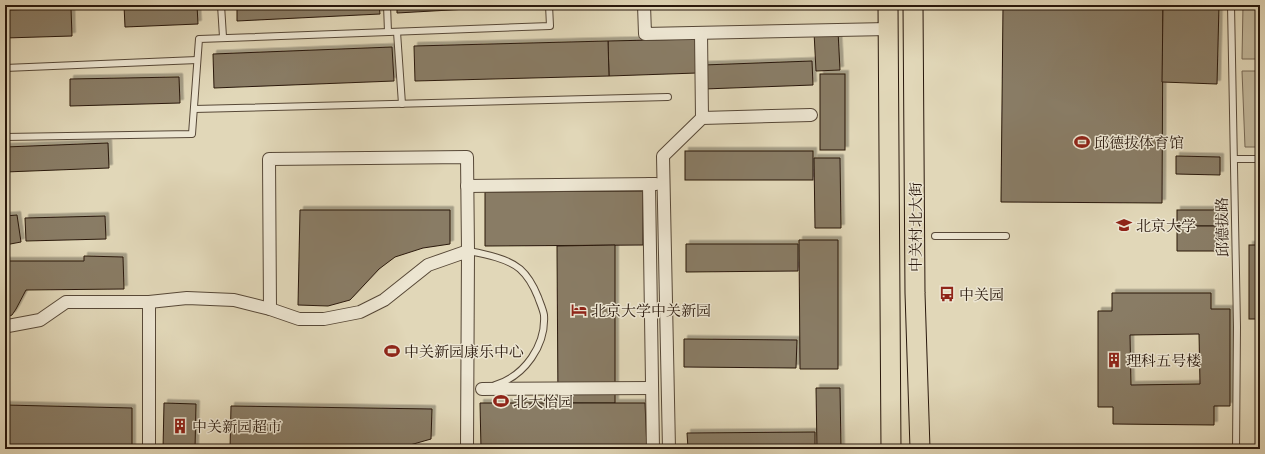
<svg xmlns="http://www.w3.org/2000/svg" width="1265" height="454" font-family="'Gentium Book Plus','Noto Serif SC',serif">
<style>
.green{fill:#c2b79b;stroke:#766854}
.building{fill:#897b65;stroke:#29180c;fill-rule:evenodd;filter:url(#shadow)}
.lines{fill:none;stroke-linecap:round;stroke-linejoin:round}
.service-casing{stroke:#574837;stroke-width:8}
.minor-casing{stroke:#574837;stroke-width:14}
.primary-casing{stroke:#29180c;stroke-width:21}
.service{stroke:#ece5d1;stroke-width:6}
.minor{stroke:#ece5d1;stroke-width:12}
.primary{stroke:#e1d7b8;stroke-width:19}
.labels{text-anchor:middle;dominant-baseline:central;stroke-width:3;stroke-linejoin:round;paint-order:stroke}
.poi-label{font-size:15px;fill:#29180c;stroke:#ece5d1;text-anchor:start}
.street-label{font-size:15px;fill:#29180c;stroke:#ece5d1}
</style>
<defs>
<filter id="shadow"><feDropShadow dx="3.5" dy="-3.5" stdDeviation="0" flood-color="#0004"/></filter>
</defs>
<rect width="100%" height="100%" fill="#e1d7b8"/>
<filter id="stains"><feTurbulence type="fractalNoise" baseFrequency=".005" numOctaves="4"/><feColorMatrix values="0 0 0 0 .2 0 0 0 0 .09 0 0 0 0 .02 0 0 0 .5 -.17"/></filter>
<radialGradient id="worn" r=".72"><stop offset=".6" stop-color="#630" stop-opacity="0"/><stop offset="1" stop-color="#630" stop-opacity=".3"/></radialGradient>
<g class="green">
<path d="M 1243,5 L 1260,5 L 1260,59 L 1242,59 Z"/>
<path d="M 1242,71 L 1260,71 L 1260,147 L 1245,147 Z"/>
</g>
<g class="building">
<path d="M 124,5 L 197,5 L 198,24 L 125,27 Z"/>
<path d="M 237,5 L 379,5 L 380,14 L 237,21 Z"/>
<path d="M 397,5 L 539,5 L 397,13 Z"/>
<path d="M 1003,5 L 1163,5 L 1162,203 L 1001,202 Z"/>
<path d="M 1163,5 L 1219,5 L 1217,84 L 1162,82 Z"/>
<path d="M 71,8 L 72,36 L 5,38 L 5,10 Z"/>
<path d="M 838,31 L 840,70 L 816,71 L 814,32 Z"/>
<path d="M 697,39 L 697,73 L 609,76 L 608,41 Z"/>
<path d="M 608,41 L 609,76 L 415,81 L 414,46 Z"/>
<path d="M 392,47 L 394,81 L 214,88 L 213,54 Z"/>
<path d="M 812,61 L 813,85 L 704,89 L 703,65 Z"/>
<rect x="820" y="74" width="25" height="76"/>
<path d="M 179,77 L 180,103 L 70,106 L 70,79 Z"/>
<path d="M 108,143 L 109,168 L 5,172 L 5,147 Z"/>
<rect x="685" y="151" width="128" height="29"/>
<path d="M 1176,156 L 1220,157 L 1220,175 L 1176,174 Z"/>
<path d="M 814,158 L 840,158 L 841,228 L 815,228 Z"/>
<path d="M 643,191 L 643,245 L 485,246 L 485,192 Z"/>
<path d="M 300,210 L 450,210 L 450,244 L 423,248 L 395,257 L 379,269 L 350,300 L 328,306 L 298,305 Z"/>
<rect x="1177" y="210" width="44" height="16"/>
<path d="M 17,215 L 21,242 L 5,245 L 5,216 Z"/>
<path d="M 105,216 L 106,239 L 26,241 L 25,218 Z"/>
<path d="M 1177,226 L 1221,226 L 1220,251 L 1177,251 Z"/>
<path d="M 799,240 L 838,240 L 838,369 L 800,369 Z"/>
<path d="M 686,244 L 798,244 L 798,271 L 686,272 Z"/>
<path d="M 615,245 L 615,403 L 558,403 L 557,246 Z"/>
<rect x="1249" y="245" width="11" height="74"/>
<path d="M 84,256 L 123,257 L 124,289 L 26,290 L 16,309 L 12,315 L 5,318 L 5,261 L 84,261 Z"/>
<path d="M 1112,293 L 1211,293 L 1211,309 L 1230,309 L 1230,406 L 1214,406 L 1214,425 L 1113,424 L 1113,407 L 1098,407 L 1098,311 L 1112,311 ZM 1199,334 L 1200,384 L 1131,385 L 1130,335 Z"/>
<path d="M 684,339 L 797,340 L 796,368 L 684,367 Z"/>
<path d="M 816,388 L 840,388 L 841,449 L 817,449 Z"/>
<path d="M 164,403 L 196,404 L 195,449 L 163,449 Z"/>
<path d="M 480,403 L 645,403 L 647,449 L 481,449 Z"/>
<path d="M 5,405 L 132,408 L 132,449 L 5,446 Z"/>
<path d="M 231,406 L 432,409 L 431,439 L 410,445 L 408,449 L 230,449 Z"/>
<path d="M 815,432 L 815,449 L 688,449 L 687,433 Z"/>
</g>
<g class="lines">
<defs>
<g id="service">
<path d="M 221,5 L 223,37"/>
<path d="M 387,5 L 388,32"/>
<path d="M 1231,5 L 1237,327 L 1236,449"/>
<path d="M 397,32 L 402,104"/>
<path d="M 5,68 L 197,60"/>
<path d="M 194,109 L 668,97"/>
<path d="M 5,137 L 192,134 L 199,39 L 550,26 L 549,5"/>
<path d="M 1234,159 L 1260,159"/>
<path d="M 935,236 L 1006,236"/>
<path d="M 468,251 C 484,254 507,258 520,269 C 529,277 534,287 538,297 C 540,303 543,309 544,315 C 546,345 525,376 495,385"/>
</g>
<g id="minor">
<path d="M 644,5 L 645,34 L 888,29"/>
<path d="M 701,33 L 702,118"/>
<path d="M 649,184 L 653,449"/>
<path d="M 467,186 L 656,184"/>
<path d="M 270,309 L 269,159 L 467,157 L 468,251"/>
<path d="M 5,325 L 8,326 L 40,320 L 66,302 L 149,302 L 187,298 L 234,300 L 270,309 L 299,319 L 324,319 L 360,312 L 384,300 L 428,265 L 468,251 L 467,449"/>
<path d="M 482,389 L 652,388"/>
<path d="M 149,449 L 149,302"/>
<path d="M 669,449 L 663,156 L 702,118 L 811,115"/>
</g>
<g id="primary">
<path d="M 888,5 L 891,449"/>
<path d="M 913,5 L 915,293 L 920,449"/>
</g>
</defs>
<use href="#service" class="service-casing"/>
<use href="#minor" class="minor-casing"/>
<use href="#primary" class="primary-casing"/>
<use href="#service" class="service"/>
<use href="#minor" class="minor"/>
<use href="#primary" class="primary"/>
</g>
<defs>
<symbol id="stadium-bare" viewBox="-9 -9 18 18"><path d="M0-5a6.5 5 0 1 0 0 10a6.5 5 0 1 0 0-10ZM-3.5-1.8h7v3.6h-7Z" fill="#8f2418" stroke="#ece5d1" stroke-width="2.5" paint-order="stroke"/></symbol>
<symbol id="university-bare" viewBox="-9 -9 18 18"><path d="M0-5L7-2L0 1L-7-2ZM-4 1L0 2.5L4 1V4Q0 6-4 4Z" fill="#8f2418" stroke="#ece5d1" stroke-width="2.5" paint-order="stroke"/></symbol>
<symbol id="bus-bare" viewBox="-9 -9 18 18"><path d="M-5-6H5V4H4V6H2V4H-2V6H-4V4H-5ZM-3.5-4V0h7V-4ZM-3.5 1.2v1.5H-2V1.2ZM2 1.2v1.5H3.5V1.2Z" fill="#8f2418" stroke="#ece5d1" stroke-width="2.5" paint-order="stroke"/></symbol>
<symbol id="hotel-bare" viewBox="-9 -9 18 18"><path d="M-6-4.5h1.5V1H6V5H4.5V3h-9V5H-6ZM-4 0a1.8 1.8 0 1 1 3.6 0ZM.5 0V-2.5h3Q6-2.5 6 0Z" fill="#8f2418" stroke="#ece5d1" stroke-width="2.5" paint-order="stroke"/></symbol>
<symbol id="building-bare" viewBox="-9 -9 18 18"><path d="M-4-6H4V6H1V3H-1V6H-4ZM-2.5-4.3h1.7v1.8h-1.7ZM.8-4.3h1.7v1.8H.8ZM-2.5-1h1.7V.8h-1.7ZM.8-1h1.7V.8H.8Z" fill="#8f2418" stroke="#ece5d1" stroke-width="2.5" paint-order="stroke"/></symbol>
</defs>
<g fill-rule="evenodd">
<use href="#stadium-bare" x="1071" y="131" width="22" height="22"/>
<use href="#university-bare" x="1113" y="214" width="22" height="22"/>
<use href="#bus-bare" x="936" y="283" width="22" height="22"/>
<use href="#hotel-bare" x="568" y="299" width="22" height="22"/>
<use href="#stadium-bare" x="381" y="340" width="22" height="22"/>
<use href="#building-bare" x="1103" y="349" width="22" height="22"/>
<use href="#stadium-bare" x="490" y="390" width="22" height="22"/>
<use href="#building-bare" x="169" y="415" width="22" height="22"/>
</g>
<g class="labels">
<g class="poi-label">
<text x="1094" y="142">邱德拔体育馆</text>
<text x="1136" y="225">北京大学</text>
<text x="959" y="294">中关园</text>
<text x="591" y="310">北京大学中关新园</text>
<text x="404" y="351">中关新园康乐中心</text>
<text x="1126" y="360">理科五号楼</text>
<text x="513" y="401">北大怡园</text>
<text x="192" y="426">中关新园超市</text>
</g>
<g class="street-label">
<text transform="translate(915 227) rotate(-90)">中关村北大街</text>
<text transform="translate(1222 227) rotate(-91)">邱德拔路</text>
</g>
</g>
<rect width="1265" height="454" fill="none" stroke="#e1d7b8" stroke-width="20"/>
<rect x="6" y="6" width="1253" height="442" fill="none" stroke="#29180c" stroke-width="2"/>
<rect x="10" y="10" width="1245" height="434" fill="none" stroke="#29180c"/>
<rect width="100%" height="100%" filter="url(#stains)"/>
<rect width="100%" height="100%" fill="url(#worn)"/>
</svg>
